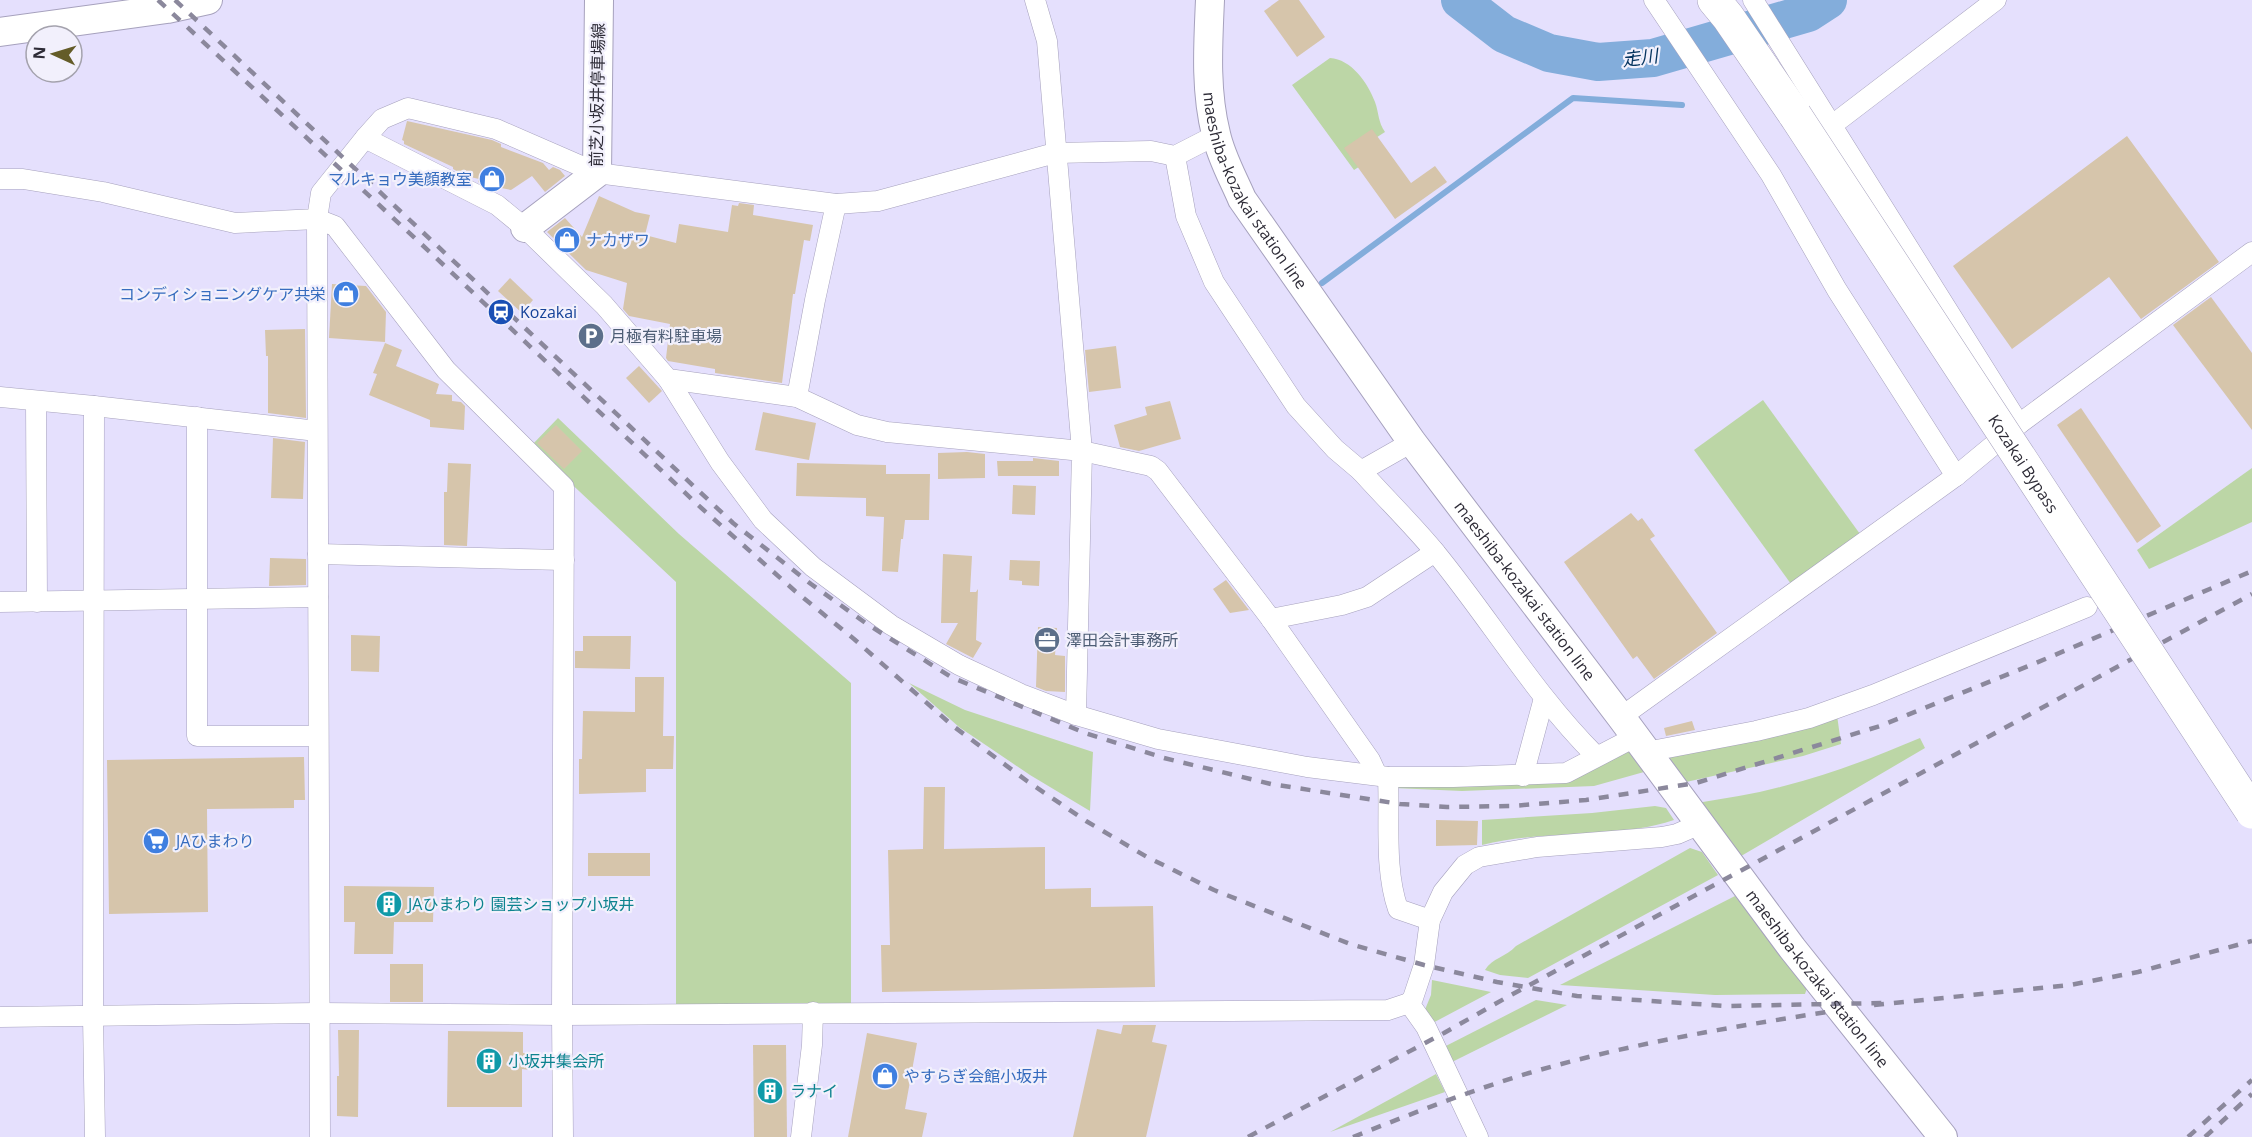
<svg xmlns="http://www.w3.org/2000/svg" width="2252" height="1137" font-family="'Open Sans','Noto Sans JP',sans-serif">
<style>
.green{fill:#bcd6a6}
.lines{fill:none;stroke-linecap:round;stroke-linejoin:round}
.stream{stroke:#83addb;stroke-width:6}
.river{stroke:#83addb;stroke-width:38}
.building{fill:#d6c5ab}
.street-casing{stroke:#a6a1bd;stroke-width:21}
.secondary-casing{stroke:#a6a1bd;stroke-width:30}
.highway-casing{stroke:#a6a1bd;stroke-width:34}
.street{stroke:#fff;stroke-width:20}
.secondary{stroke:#fff;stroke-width:28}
.highway{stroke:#fff;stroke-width:33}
.rail{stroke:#8b889c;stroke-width:4.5;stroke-dasharray:10 10;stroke-linecap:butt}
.highway-bridge-casing{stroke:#a6a1bd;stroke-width:34;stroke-linecap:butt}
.highway-bridge{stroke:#fff;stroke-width:33}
.labels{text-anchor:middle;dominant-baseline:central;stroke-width:4.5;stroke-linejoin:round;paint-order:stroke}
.street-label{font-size:16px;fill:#2e2c37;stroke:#f2f0fc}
.shop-label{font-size:16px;fill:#366cbe;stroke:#f2f0fc;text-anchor:start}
.transit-label{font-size:16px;fill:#164399;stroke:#f2f0fc;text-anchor:start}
.service-label{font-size:16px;fill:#4e5e75;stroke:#f2f0fc;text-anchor:start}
.culture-label{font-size:16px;fill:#0d838f;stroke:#f2f0fc;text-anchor:start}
.water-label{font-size:18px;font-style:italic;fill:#083661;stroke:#f2f0fc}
</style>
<rect width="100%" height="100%" fill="#e5e0fd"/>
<g class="green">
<path d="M 1330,58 C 1351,59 1368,83 1375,102 C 1379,113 1378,122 1385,132 L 1360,148 L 1368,161 L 1354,170 L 1292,85 Z"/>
<path d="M 1763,400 L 1860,534 L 1791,584 L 1694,450 Z"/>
<path d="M 558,418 L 679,534 L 851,683 L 851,1004 L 676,1006 L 676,582 L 531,446 Z"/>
<path d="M 2252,468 L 2252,522 L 2149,569 L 2137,550 Z"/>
<path d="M 909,683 L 965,710 L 1093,752 L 1090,811 L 1030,775 L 959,727 Z"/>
<path d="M 1837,715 L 1841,744 L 1803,756 L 1686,782 L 1667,758 L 1759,737 Z"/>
<path d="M 1920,738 L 1925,748 L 1736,859 L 1697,803 C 1726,798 1756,794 1784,786 C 1831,774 1875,757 1920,738 Z"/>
<path d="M 1630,749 L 1644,772 L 1594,786 L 1462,791 L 1394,788 L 1393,780 L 1531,780 Z"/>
<path d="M 1655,806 L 1666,808 L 1674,820 C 1614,840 1544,829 1482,845 L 1482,820 L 1592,813 Z"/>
<path d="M 1690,848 L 1702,852 L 1718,875 L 1528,978 L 1500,975 L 1485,970 C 1492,958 1506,957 1516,946 Z"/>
<path d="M 1735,896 L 1807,988 L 1805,994 L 1715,995 L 1560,985 Z"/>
<path d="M 1432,980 L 1491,992 L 1429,1025 L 1424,1012 L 1431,995 Z"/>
<path d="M 1536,1000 L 1567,1005 L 1446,1065 L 1438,1050 Z"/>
<path d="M 1436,1074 L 1445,1092 L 1330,1132 Z"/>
</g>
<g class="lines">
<path class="stream" d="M 1322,283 L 1573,98 L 1682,105"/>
<path class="river" d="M 1460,0 L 1504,34 L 1549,53 L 1598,62 L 1653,58 L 1808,13 L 1828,0"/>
</g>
<g class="building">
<path d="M 1279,0 L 1299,0 L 1325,37 L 1297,57 L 1264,11 Z"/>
<path d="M 407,121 L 492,140 L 501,144 L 501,147 L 543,163 L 549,170 L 553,167 L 560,170 L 565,176 L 545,192 L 532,176 L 511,190 L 482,184 L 478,182 L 479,179 L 466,176 L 453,169 L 453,167 L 404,144 L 404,141 L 402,140 Z"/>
<path d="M 1372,129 L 1411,183 L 1435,166 L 1447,182 L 1395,219 L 1344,148 Z"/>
<path d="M 2127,136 L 2219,262 L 2141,319 L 2109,277 L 2012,349 L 1953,266 Z"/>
<path d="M 599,196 L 635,212 L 650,215 L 645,235 L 676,243 L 679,224 L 728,232 L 732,205 L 738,206 L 739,203 L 754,205 L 753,215 L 813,225 L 810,241 L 804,240 L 795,294 L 793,294 L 782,383 L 715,373 L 715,369 L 668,361 L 666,358 L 670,324 L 629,316 L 623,309 L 627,283 L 586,270 L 547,232 L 565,218 L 582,237 Z"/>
<path d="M 510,278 L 533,300 L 522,313 L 498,291 Z"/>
<path d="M 332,284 L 366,286 L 386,312 L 385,342 L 329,338 Z"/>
<path d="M 2211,297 L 2252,353 L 2252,430 L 2173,325 Z"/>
<path d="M 305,329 L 306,418 L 268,413 L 268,356 L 266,356 L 265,330 Z"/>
<path d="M 385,343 L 402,350 L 396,366 L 439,384 L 436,394 L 452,395 L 452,401 L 461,402 L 465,406 L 464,430 L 430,427 L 430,420 L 369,395 L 377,374 L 373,373 Z"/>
<path d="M 1116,346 L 1121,388 L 1089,392 L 1085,350 Z"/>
<path d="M 639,366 L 662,391 L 649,403 L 626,378 Z"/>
<path d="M 1170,401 L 1181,439 L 1139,451 L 1120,447 L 1114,425 L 1147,415 L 1145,407 Z"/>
<path d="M 2081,408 L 2161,526 L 2137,543 L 2057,425 Z"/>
<path d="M 763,412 L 816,423 L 809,460 L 755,450 Z"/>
<path d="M 556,425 L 582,451 L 564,469 L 537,443 Z"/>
<path d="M 273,438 L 305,442 L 303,499 L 271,498 Z"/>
<path d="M 967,452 L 985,454 L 985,478 L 938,479 L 938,453 Z"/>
<path d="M 1033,458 L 1059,461 L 1059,476 L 998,476 L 997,461 L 1033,461 Z"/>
<path d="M 448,463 L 471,464 L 467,546 L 444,545 L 444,492 L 447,492 Z"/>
<path d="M 797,463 L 886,465 L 886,474 L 930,474 L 929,520 L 905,520 L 903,539 L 901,539 L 898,572 L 882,571 L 884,517 L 866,516 L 866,498 L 796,496 Z"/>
<path d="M 1013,485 L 1036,486 L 1035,515 L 1012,514 Z"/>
<path d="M 1631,513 L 1638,521 L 1642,518 L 1655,536 L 1650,539 L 1717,633 L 1654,679 L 1637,656 L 1633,659 L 1564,562 Z"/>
<path d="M 943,554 L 972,556 L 970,592 L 976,592 L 978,589 L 976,640 L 982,643 L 973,658 L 946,644 L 958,623 L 941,623 Z"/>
<path d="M 270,558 L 306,559 L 306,585 L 269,586 Z"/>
<path d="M 1010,560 L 1040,561 L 1039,586 L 1022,585 L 1022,581 L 1009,580 Z"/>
<path d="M 1226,580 L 1249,610 L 1230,613 L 1213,589 Z"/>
<path d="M 1038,627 L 1057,628 L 1055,655 L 1065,656 L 1065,692 L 1046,691 L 1036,687 Z"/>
<path d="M 351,635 L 380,636 L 379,672 L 351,671 Z"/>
<path d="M 583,636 L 631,636 L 630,669 L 575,668 L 575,651 L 583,651 Z"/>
<path d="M 635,677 L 664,677 L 663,736 L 674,736 L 673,769 L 646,769 L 646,792 L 579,794 L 579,759 L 582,759 L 583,711 L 635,712 Z"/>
<path d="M 1692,721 L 1695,730 L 1666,736 L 1664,728 Z"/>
<path d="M 304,757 L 305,800 L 294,800 L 294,808 L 207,809 L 208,912 L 109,914 L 107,760 Z"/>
<path d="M 924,787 L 945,787 L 944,849 L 1045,847 L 1045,889 L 1091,888 L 1091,907 L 1153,906 L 1155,987 L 882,992 L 881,945 L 890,945 L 888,850 L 923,849 Z"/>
<path d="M 1436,820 L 1478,821 L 1477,845 L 1436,846 Z"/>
<rect x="588" y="853" width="62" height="23"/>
<path d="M 344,886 L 434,887 L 433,922 L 394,922 L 393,954 L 354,954 L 355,922 L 344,922 Z"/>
<rect x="390" y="964" width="33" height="38"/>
<path d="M 1123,1025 L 1156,1025 L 1152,1042 L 1167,1045 L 1146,1137 L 1073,1137 L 1097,1029 L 1121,1034 Z"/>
<path d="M 338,1030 L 359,1030 L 358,1117 L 337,1116 L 337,1076 L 339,1076 Z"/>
<path d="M 448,1031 L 523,1032 L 523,1053 L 530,1053 L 530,1070 L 522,1069 L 522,1107 L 447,1107 Z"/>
<path d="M 867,1033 L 917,1043 L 905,1109 L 927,1113 L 922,1137 L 848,1137 Z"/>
<path d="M 753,1045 L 786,1045 L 787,1137 L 754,1137 Z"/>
</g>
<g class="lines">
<defs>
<g id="street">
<path d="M 1035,0 L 1047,41 L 1082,451 L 1151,466 L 1158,471 L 1271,619 L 1370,760 L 1377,775"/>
<path d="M 1654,0 L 1771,175 L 1837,290 L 1956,476"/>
<path d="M 1753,0 L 2019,424"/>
<path d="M 1831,126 L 1996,0"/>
<path d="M 365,138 L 497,205 L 525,228 L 604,305 L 668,379 L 797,397 L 857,425 L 887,432 L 1082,451 L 1076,715"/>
<path d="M 1175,156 L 1186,216 L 1214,282 L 1296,406 L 1335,449 L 1361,471 L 1412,442"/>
<path d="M 0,179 L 23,179 L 103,192 L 235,223 L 317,219 L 321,193 L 365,138 L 382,119 L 408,108 L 496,129 L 597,173 L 836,204 L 878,201 L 1055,153 L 1151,151 L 1175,156 L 1216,135"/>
<path d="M 668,379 L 720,462 L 763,520 L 813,567 L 891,625 L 959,665 L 1021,694 L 1076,715 L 1158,739 L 1307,767 L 1388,777 L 1453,777 L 1566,773 L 1635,737"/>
<path d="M 0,397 L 94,406 L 317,431"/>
<path d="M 797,397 L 815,300 L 836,204"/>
<path d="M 36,401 L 37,602"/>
<path d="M 94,406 L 93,1016 L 95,1137"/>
<path d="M 197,417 L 197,736 L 318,736"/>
<path d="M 1361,471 C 1385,498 1412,524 1435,552 C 1490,619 1534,694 1596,756"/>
<path d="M 318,554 L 564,560"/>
<path d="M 0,602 L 318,597"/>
<path d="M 1271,619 L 1342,605 L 1367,597 L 1435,552"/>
<path d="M 1621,717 L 1956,476 L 2019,424 L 2252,252"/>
<path d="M 1646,752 L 1756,731 L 1809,718 L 1873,695 L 2087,607"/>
<path d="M 1523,776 L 1544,698"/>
<path d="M 1388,777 C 1390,819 1384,869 1398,909 L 1430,920"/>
<path d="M 1409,1003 L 1426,1027 L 1478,1137"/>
<path d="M 0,1017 L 319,1013 L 562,1015 L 1388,1010 L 1409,1003 L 1413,998 L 1424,965 L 1430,920 L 1443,892 L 1465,865 L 1479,857 L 1537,847 L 1662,837 L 1677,834 L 1700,824"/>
<path d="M 320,1137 L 317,219 L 335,226 L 446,370 L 564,487 L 562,1015 L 563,1137"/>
<path d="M 801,1137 L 812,1045 L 813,1012"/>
</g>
<g id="secondary">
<path id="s1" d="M 1210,0 C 1208,45 1205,90 1216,134 C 1221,157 1233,178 1242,199 L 1412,442 L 1621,717 L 1792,948 L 1943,1137"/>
<path d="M 0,32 L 167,9 L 208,0"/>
<path d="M 525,228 L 597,173 L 599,0"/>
</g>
<path id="highway" d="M 1714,0 L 1728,17 L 1795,115"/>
</defs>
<use href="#street" class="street-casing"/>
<use href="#secondary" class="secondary-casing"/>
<use href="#highway" class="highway-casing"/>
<use href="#street" class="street"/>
<use href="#secondary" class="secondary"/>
<use href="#highway" class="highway"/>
<g class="rail">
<path d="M 158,0 L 432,254 L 698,505 L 795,591 L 854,639 L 953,726 L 1027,781 L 1086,821 L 1147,857 L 1214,890 L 1350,944 L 1424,965 L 1497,982 L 1577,996 L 1726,1006 L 1882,1003"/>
<path d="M 175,0 L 733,523 L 811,584 L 867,624 L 951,677 L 1085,733 L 1164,758 L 1271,784 L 1400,804 L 1447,807 L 1512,806 L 1586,800 L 1696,783 L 1880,726 L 2036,663 L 2252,571"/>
<path d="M 1874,1005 L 2070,985 L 2138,972 L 2252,941"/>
<path d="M 1248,1137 L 1444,1033 L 1511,995 L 2252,594"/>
<path d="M 1353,1137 C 1411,1114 1469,1091 1529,1073 C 1628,1044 1731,1027 1833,1011"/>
<path d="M 2188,1137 L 2252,1080"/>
<path d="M 2205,1137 L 2252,1094"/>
</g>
<defs>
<g id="highway-bridge">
<path id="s2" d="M 1795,115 L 2252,812"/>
</g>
</defs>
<use href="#highway-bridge" class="highway-bridge-casing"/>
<use href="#highway-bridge" class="highway-bridge"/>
</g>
<defs>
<symbol id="shop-disc" viewBox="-11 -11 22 22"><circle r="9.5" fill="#3f7fe0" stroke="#f2f0fc"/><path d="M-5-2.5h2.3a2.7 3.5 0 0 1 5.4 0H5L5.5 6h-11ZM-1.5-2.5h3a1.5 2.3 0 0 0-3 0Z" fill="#fff"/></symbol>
<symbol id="station-disc" viewBox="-11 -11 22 22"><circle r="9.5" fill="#1a4fb4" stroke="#f2f0fc"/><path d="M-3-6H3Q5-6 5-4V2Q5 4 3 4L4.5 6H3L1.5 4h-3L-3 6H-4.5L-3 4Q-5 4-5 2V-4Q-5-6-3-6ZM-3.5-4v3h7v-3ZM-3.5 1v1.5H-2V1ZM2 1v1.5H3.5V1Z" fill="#fff"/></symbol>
<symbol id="parking-disc" viewBox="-11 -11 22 22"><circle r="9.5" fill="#5c6f8a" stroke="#f2f0fc"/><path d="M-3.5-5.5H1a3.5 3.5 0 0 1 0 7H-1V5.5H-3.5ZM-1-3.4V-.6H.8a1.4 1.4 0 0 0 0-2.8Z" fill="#fff"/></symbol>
<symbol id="office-disc" viewBox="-11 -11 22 22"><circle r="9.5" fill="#5c6f8a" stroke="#f2f0fc"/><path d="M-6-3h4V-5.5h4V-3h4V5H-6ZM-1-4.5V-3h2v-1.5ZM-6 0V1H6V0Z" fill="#fff"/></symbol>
<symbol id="supermarket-disc" viewBox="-11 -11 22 22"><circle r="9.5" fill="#3f7fe0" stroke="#f2f0fc"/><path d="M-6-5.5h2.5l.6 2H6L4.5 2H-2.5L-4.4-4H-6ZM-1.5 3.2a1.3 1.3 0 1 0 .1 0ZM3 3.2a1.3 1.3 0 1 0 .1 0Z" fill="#fff"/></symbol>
<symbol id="building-disc" viewBox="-11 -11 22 22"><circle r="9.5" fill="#0f9aa8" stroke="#f2f0fc"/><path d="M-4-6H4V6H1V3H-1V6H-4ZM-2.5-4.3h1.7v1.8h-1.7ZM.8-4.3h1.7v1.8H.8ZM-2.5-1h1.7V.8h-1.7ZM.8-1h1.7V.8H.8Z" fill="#fff"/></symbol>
</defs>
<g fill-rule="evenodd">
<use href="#shop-disc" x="477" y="164" width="30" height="30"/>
<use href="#shop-disc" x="552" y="225" width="30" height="30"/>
<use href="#shop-disc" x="331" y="279" width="30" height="30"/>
<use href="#station-disc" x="486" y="297" width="30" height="30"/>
<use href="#parking-disc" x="576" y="321" width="30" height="30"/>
<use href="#office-disc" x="1032" y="625" width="30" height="30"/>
<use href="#supermarket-disc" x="141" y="826" width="30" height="30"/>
<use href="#building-disc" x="374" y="889" width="30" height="30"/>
<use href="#building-disc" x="474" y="1046" width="30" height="30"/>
<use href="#shop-disc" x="870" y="1061" width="30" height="30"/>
<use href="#building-disc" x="755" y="1076" width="30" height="30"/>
</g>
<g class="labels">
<g class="street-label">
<text transform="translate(597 95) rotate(-89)">前芝小坂井停車場線</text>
<text stroke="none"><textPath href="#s1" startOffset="202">maeshiba-kozakai station line</textPath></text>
<text stroke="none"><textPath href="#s2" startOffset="417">Kozakai Bypass</textPath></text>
<text stroke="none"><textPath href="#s1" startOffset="688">maeshiba-kozakai station line</textPath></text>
<text stroke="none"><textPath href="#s1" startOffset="1174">maeshiba-kozakai station line</textPath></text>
</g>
<g class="shop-label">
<text x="472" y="179" text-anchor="end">マルキョウ美顔教室</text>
<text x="586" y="240">ナカザワ</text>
<text x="326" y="294" text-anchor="end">コンディショニングケア共栄</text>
<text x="176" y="841">JAひまわり</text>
<text x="904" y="1076">やすらぎ会館小坂井</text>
</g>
<g class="transit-label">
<text x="520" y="312">Kozakai</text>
</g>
<g class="service-label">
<text x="610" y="336">月極有料駐車場</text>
<text x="1066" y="640">澤田会計事務所</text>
</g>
<g class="culture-label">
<text x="408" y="904">JAひまわり 園芸ショップ小坂井</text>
<text x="508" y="1061">小坂井集会所</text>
<text x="790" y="1091">ラナイ</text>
</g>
<g class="water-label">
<text transform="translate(1640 57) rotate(-7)">走川</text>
</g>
</g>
<g transform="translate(54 54) rotate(274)"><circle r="28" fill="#f2f0fc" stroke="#a4a2ad" stroke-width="1.5"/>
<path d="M0-4.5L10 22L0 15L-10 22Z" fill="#645c28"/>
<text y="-9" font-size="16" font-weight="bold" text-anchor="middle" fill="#2e2c37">N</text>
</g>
</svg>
